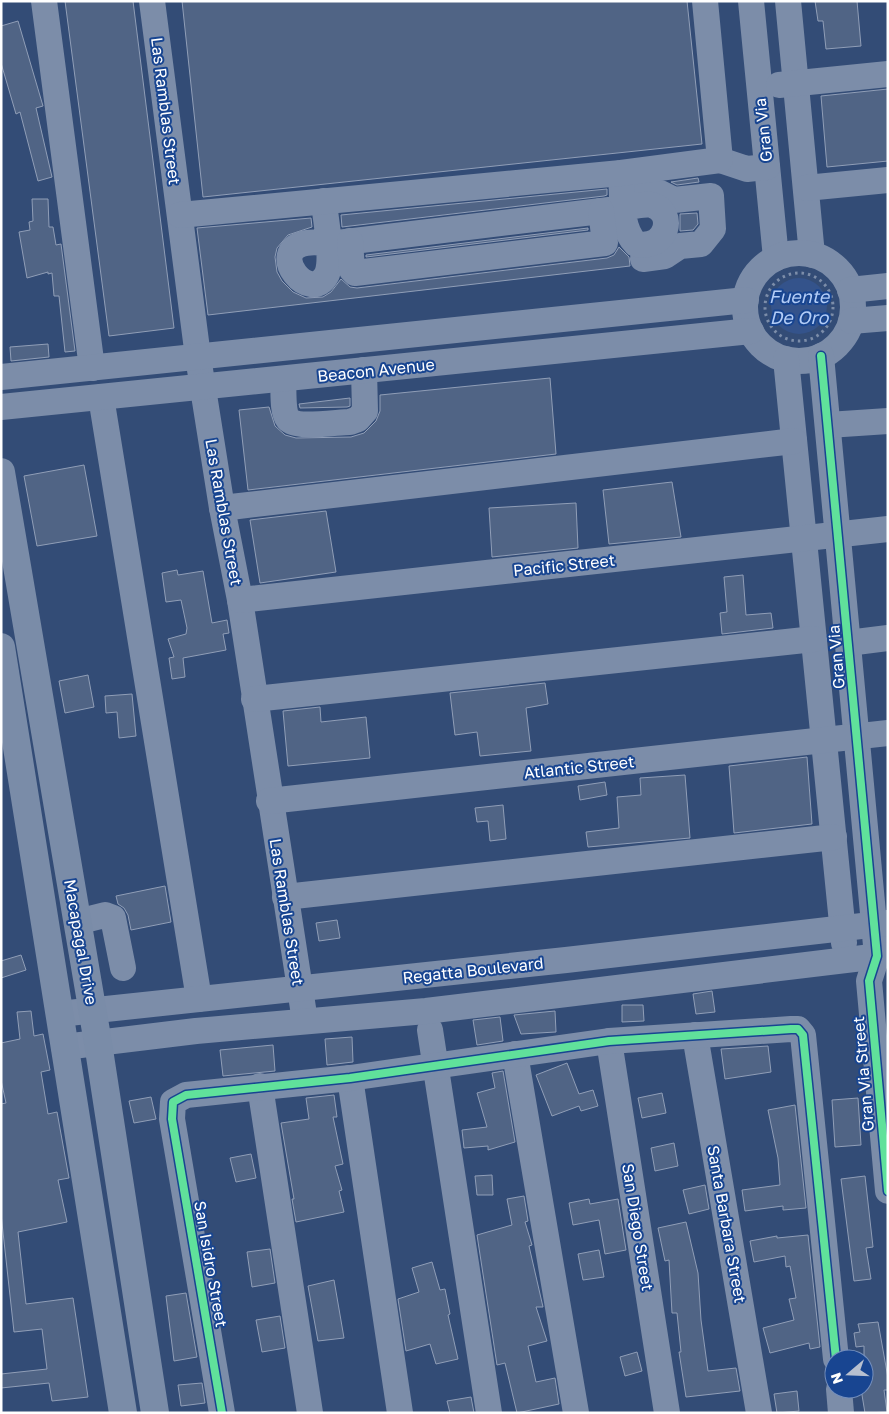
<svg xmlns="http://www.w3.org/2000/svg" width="889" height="1414" font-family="'Golos Text',sans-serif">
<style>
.water{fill:#34538b}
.building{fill:#506485;stroke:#909eb7}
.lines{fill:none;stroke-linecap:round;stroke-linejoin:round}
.path{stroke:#7c8da9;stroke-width:3;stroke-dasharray:2.5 4;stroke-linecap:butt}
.minor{stroke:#7c8da9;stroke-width:26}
.major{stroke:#7a8ca8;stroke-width:28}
.cycleway-casing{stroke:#184591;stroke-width:11}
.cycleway{stroke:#60e19b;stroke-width:8}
.labels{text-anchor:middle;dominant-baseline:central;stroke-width:4;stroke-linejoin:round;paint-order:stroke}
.street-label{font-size:16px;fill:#fff;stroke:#184591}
.water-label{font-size:18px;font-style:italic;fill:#b3cdf7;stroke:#184591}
</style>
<rect width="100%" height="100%" fill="#334c76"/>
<circle class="water" cx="799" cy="306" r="28"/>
<g class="building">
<path d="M 65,1 L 133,1 L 174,328 L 109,336 Z"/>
<path d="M 182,1 L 687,1 L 702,144 L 203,197 Z"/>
<path d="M 815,1 L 857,1 L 861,46 L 826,49 L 823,21 L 818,21 Z"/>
<path d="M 18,21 L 43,106 L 36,108 L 52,177 L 38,181 L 20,112 L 16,114 L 1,63 L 1,26 Z"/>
<path d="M 888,89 L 888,161 L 827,167 L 821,96 Z"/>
<path d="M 698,178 L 699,182 L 677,185 L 671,182 Z"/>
<path d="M 607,189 L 607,195 L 604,196 L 342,227 L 341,215 Z"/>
<path d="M 32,199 L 48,199 L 49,227 L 53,227 L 56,245 L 61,244 L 75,351 L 65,352 L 59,296 L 54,296 L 52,273 L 48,274 L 48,272 L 27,278 L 19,232 L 30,230 L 29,222 L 33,221 Z"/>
<path d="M 697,213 L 698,224 L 693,230 L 680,231 L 680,214 Z"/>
<path d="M 311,218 L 312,227 L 288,235 L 277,248 L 275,257 L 277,272 L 282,281 L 293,292 L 306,298 L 323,297 L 331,292 L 341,279 L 350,287 L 357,288 L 607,258 L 614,255 L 619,247 L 629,257 L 630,266 L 208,315 L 197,228 Z"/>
<path d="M 588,228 L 588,230 L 366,257 L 366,255 Z"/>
<path d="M 48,344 L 49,357 L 11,361 L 10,347 Z"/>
<path d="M 550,378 L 556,454 L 248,490 L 239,410 L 269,407 L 275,426 L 285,435 L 296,438 L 351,437 L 364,433 L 376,421 L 380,411 L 380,395 Z"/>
<path d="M 350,398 L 350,406 L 347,407 L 300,408 L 299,404 Z"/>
<path d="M 84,465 L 97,536 L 37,546 L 24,476 Z"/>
<path d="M 672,482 L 681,537 L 609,544 L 603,490 Z"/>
<path d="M 576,503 L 578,548 L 492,557 L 489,508 Z"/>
<path d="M 326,511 L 336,572 L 260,583 L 250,520 Z"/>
<path d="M 177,570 L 178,575 L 203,571 L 212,623 L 227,620 L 229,633 L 223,634 L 226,650 L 183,658 L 185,677 L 172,679 L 169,658 L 174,657 L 168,639 L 186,634 L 187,628 L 181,600 L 166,602 L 162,573 Z"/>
<path d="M 743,575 L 746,615 L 771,613 L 773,628 L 722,634 L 720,613 L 727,612 L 724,577 Z"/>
<path d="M 88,675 L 94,707 L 65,713 L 59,681 Z"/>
<path d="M 545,683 L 548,704 L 526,708 L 531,751 L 480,756 L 477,732 L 455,735 L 450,693 Z"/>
<path d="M 132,694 L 136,736 L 119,738 L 117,712 L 106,713 L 105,696 Z"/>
<path d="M 320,707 L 321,722 L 366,717 L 370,758 L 288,766 L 283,711 Z"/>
<path d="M 807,757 L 812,824 L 734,833 L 729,766 Z"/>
<path d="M 685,775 L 690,838 L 588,847 L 586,832 L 619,828 L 617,797 L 641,795 L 640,778 Z"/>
<path d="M 605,782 L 607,795 L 580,800 L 578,786 Z"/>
<path d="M 503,805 L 506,839 L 490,841 L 488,821 L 477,822 L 475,808 Z"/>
<path d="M 165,886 L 171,922 L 131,930 L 128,915 L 124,908 L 118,904 L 116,896 Z"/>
<path d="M 337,920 L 340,938 L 319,941 L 316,923 Z"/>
<path d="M 21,955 L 26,970 L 1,978 L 1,961 Z"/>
<path d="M 712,991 L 715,1012 L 696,1014 L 693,994 Z"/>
<path d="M 622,1005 L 643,1005 L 644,1021 L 622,1022 Z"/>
<path d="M 31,1011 L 34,1036 L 43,1034 L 50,1070 L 41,1072 L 48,1114 L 57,1112 L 69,1178 L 58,1180 L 67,1222 L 18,1232 L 26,1304 L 73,1298 L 88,1397 L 52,1401 L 49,1383 L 1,1388 L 1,1374 L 47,1369 L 42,1329 L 14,1332 L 1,1214 L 1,1104 L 6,1103 L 1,1080 L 1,1043 L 20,1039 L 17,1012 Z"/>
<path d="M 555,1011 L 556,1032 L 521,1034 L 514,1015 Z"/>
<path d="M 500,1017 L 503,1041 L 477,1045 L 473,1020 Z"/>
<path d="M 352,1037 L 353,1062 L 327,1065 L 325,1039 Z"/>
<path d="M 273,1045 L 275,1071 L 223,1076 L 220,1050 Z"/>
<path d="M 768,1046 L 771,1072 L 725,1079 L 721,1049 Z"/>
<path d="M 567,1063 L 579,1094 L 593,1090 L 598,1106 L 581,1111 L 579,1106 L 552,1116 L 536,1075 Z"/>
<path d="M 503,1071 L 515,1142 L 488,1150 L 488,1146 L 464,1148 L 462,1130 L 487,1127 L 477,1093 L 495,1088 L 492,1073 Z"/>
<path d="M 662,1093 L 666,1113 L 642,1118 L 638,1098 Z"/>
<path d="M 334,1095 L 337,1117 L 333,1117 L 343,1164 L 335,1166 L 342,1190 L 339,1191 L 344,1212 L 296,1222 L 292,1199 L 294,1199 L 281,1123 L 309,1119 L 306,1098 Z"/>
<path d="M 151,1097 L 156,1119 L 134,1123 L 129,1101 Z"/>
<path d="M 858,1098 L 861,1145 L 835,1147 L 832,1100 Z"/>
<path d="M 795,1105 L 806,1208 L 783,1210 L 783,1206 L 745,1211 L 742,1190 L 780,1185 L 778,1158 L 768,1110 Z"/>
<path d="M 674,1143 L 678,1166 L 655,1171 L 651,1148 Z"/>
<path d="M 251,1154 L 256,1178 L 236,1182 L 230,1158 Z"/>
<path d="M 492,1175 L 493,1195 L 477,1195 L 475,1176 Z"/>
<path d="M 865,1176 L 873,1247 L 866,1248 L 871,1279 L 854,1281 L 841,1179 Z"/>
<path d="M 705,1185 L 709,1209 L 689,1214 L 683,1190 Z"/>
<path d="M 524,1196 L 528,1221 L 525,1222 L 532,1245 L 529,1246 L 543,1307 L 536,1307 L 547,1341 L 528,1346 L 536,1382 L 555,1378 L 559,1404 L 517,1413 L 505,1363 L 497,1365 L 477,1235 L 512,1225 L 507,1199 Z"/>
<path d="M 589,1199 L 590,1204 L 618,1199 L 626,1250 L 605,1254 L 599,1220 L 573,1225 L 569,1203 Z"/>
<path d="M 686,1222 L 698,1273 L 701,1320 L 708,1371 L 736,1368 L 740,1391 L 686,1397 L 679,1352 L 681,1352 L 677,1313 L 672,1313 L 669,1260 L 665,1261 L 658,1228 Z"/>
<path d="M 808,1235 L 820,1347 L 810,1349 L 809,1343 L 770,1353 L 763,1328 L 794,1320 L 789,1299 L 796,1298 L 790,1266 L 786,1267 L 785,1256 L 754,1262 L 750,1241 L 777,1236 L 777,1238 Z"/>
<path d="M 270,1249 L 275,1283 L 252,1287 L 247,1252 Z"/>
<path d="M 599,1250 L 604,1277 L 583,1280 L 578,1254 Z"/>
<path d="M 432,1262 L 440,1290 L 445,1289 L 450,1314 L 448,1315 L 458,1359 L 436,1364 L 430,1344 L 406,1351 L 398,1299 L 419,1292 L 412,1268 Z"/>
<path d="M 334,1280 L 344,1338 L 318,1341 L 308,1286 Z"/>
<path d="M 186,1293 L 197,1357 L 174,1361 L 166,1296 Z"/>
<path d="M 280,1316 L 285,1348 L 262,1352 L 256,1320 Z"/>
<path d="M 878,1322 L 888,1378 L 888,1390 L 884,1390 L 887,1412 L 865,1413 L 861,1389 L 864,1389 L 864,1346 L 856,1347 L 854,1333 L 860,1332 L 858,1324 Z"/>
<path d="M 637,1352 L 642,1371 L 625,1376 L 620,1357 Z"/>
<path d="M 202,1383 L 205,1403 L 181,1406 L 178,1385 Z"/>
<path d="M 797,1391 L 799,1411 L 777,1413 L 774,1394 Z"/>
<path d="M 471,1397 L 474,1413 L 450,1413 L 447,1401 Z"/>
</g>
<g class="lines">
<circle class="path" cx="799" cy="307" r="34"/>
<g class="minor">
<path d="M 44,1 L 92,368"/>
<path d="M 152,1 L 198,357 L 222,508 L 240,600 L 305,1021"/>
<path d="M 751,1 L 776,258"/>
<path d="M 788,1 L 812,255"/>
<path d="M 779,85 L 888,74"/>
<path d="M 720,160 L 747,169 L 767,167"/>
<path d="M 806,188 L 888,180"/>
<path d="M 641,195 L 660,193 L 674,200 L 711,196 L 713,229 L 701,244 L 680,246 L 665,256 L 643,259"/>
<path d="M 324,201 C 325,219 334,258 327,274 C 311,307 265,251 306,243 C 316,241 327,244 337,243 L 601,211 C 612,210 644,203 652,205 C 676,212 668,250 636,244 C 619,227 623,196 621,173"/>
<path d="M 180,215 L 621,173 L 720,160 L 705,1"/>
<path d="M 350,241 L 352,270 L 355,273 L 605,243 L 601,211"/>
<circle cx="799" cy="307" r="54"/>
<path d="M 850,290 L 888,286"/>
<path d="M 851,321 L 888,318"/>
<path d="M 821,356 L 877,956 L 869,981 L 888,1191"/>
<path d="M 786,359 L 844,943"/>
<path d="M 1,377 L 746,300"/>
<path d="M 283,380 C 284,390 282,411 288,419 C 297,429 337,422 350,422 L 358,419 L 365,411 L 364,370"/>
<path d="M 101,397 L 199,999"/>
<path d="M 1,407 L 751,331"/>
<path d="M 828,425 L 888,421"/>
<path d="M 222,508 L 794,441"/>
<path d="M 240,600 L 888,529"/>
<path d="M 848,643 L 888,638"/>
<path d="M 254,699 L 814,639"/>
<path d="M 269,801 L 888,733"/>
<path d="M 285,897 L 834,837"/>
<path d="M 77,922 L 105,915 L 113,918 L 123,968"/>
<path d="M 59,1014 L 566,960 L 888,923"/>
<path d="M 430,1030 L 489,1413"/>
<path d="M 695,1035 L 759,1413"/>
<path d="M 609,1041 L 667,1413"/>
<path d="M 64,1047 L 196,1031 L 426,1011 L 888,955"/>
<path d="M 515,1054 L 576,1413"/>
<path d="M 350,1078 L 400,1413"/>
<path d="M 260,1086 L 310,1413"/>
<path d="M 839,1389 L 841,1413"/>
<path d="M 222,1413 L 172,1119 L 173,1102 L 186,1095 L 350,1078 L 609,1041 L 791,1029 L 798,1029 L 803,1035 L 836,1359"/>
</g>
<g class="major">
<path d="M 1,472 L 98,1043 L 155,1413"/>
<path d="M 1,647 L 123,1413"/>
</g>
<defs>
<g id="cycleway">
<path d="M 821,356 L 877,956 L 869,981 L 888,1191"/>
<path d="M 222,1413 L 172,1119 L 173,1102 L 186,1095 L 350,1078 L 609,1041 L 791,1029 L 798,1029 L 803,1035 L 836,1359"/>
</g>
</defs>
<use href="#cycleway" class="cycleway-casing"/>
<use href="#cycleway" class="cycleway"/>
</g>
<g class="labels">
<g class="street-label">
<text transform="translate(166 111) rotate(83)">Las Ramblas Street</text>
<text transform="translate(763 130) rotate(-96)">Gran Via</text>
<text transform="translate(376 370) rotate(-6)">Beacon Avenue</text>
<text transform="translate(224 512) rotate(80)">Las Ramblas Street</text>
<text transform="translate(564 565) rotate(-6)">Pacific Street</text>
<text transform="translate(836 657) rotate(-95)">Gran Via</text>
<text transform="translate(579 767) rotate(-6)">Atlantic Street</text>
<text transform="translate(287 912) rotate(81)">Las Ramblas Street</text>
<text transform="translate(81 942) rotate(80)">Macapagal Drive</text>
<text transform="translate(473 970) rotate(-6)">Regatta Boulevard</text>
<text transform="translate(863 1074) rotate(-95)">Gran Via Street</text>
<text transform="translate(727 1224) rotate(80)">Santa Barbara Street</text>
<text transform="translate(638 1227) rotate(81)">San Diego Street</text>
<text transform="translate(211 1264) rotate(80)">San Isidro Street</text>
</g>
<g class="water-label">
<text x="799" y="296">Fuente<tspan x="799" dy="21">De Oro</tspan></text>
</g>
</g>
<rect width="889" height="1414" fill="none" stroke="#ffffff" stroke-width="5"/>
<g transform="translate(849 1374) rotate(251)"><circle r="24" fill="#184591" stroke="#748fbd"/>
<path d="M0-4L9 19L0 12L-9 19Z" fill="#b8c0cf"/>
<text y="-8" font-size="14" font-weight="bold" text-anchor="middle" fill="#ffffff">N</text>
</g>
</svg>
